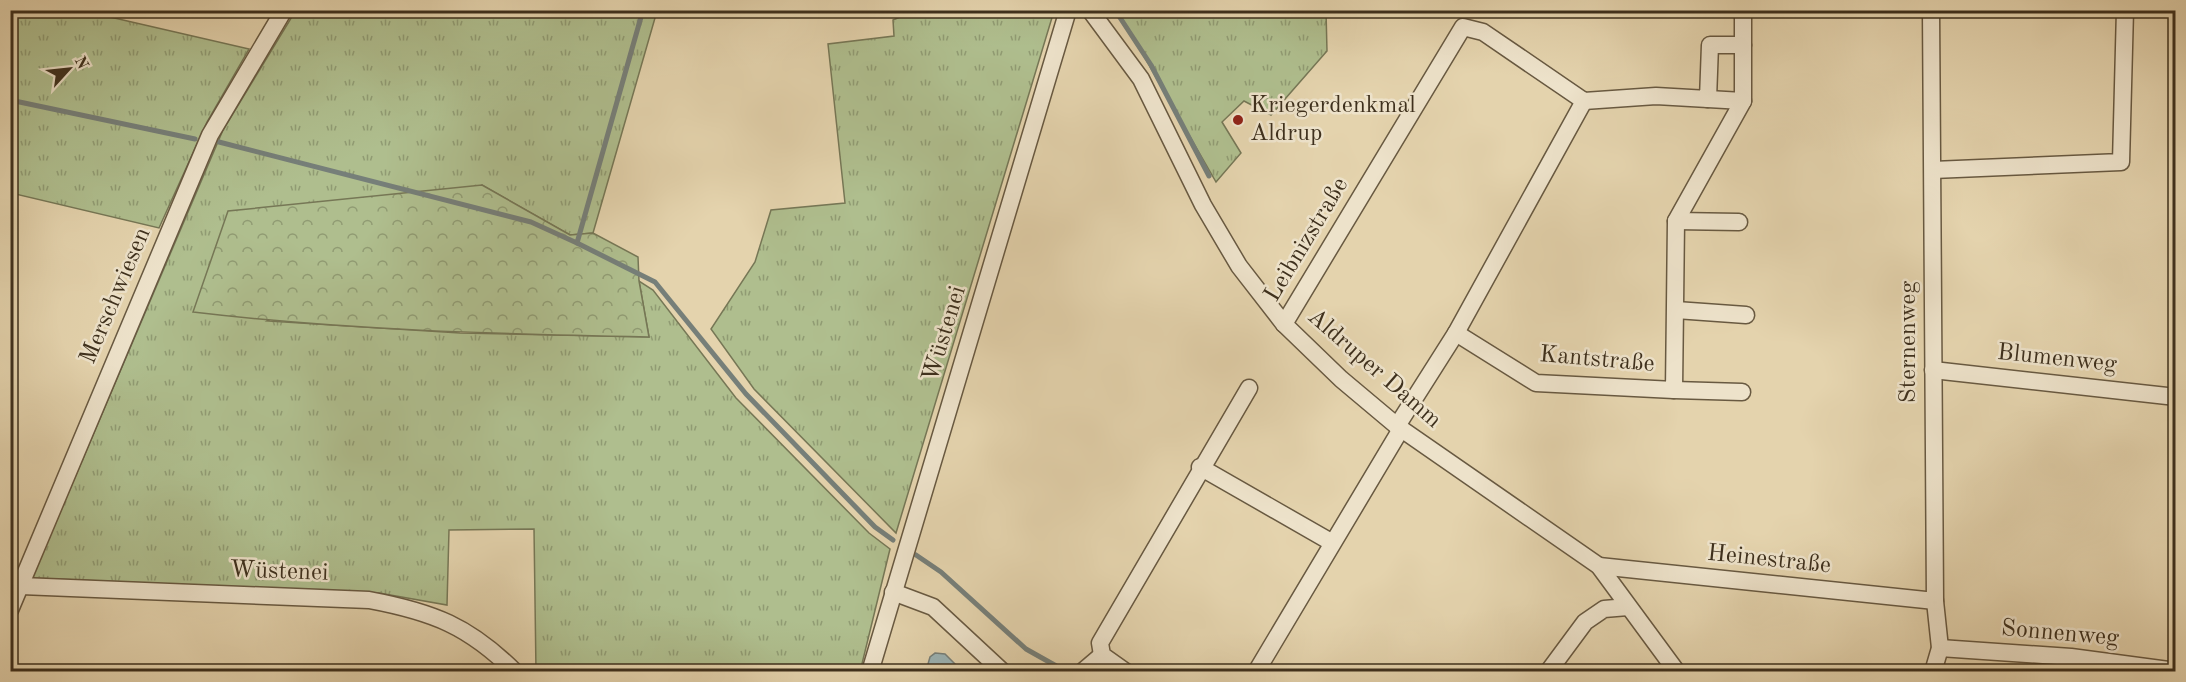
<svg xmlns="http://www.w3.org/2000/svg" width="2186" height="682" font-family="'Old Standard TT',serif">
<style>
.grass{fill:url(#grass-tufts);stroke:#767756;stroke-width:1.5}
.forest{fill:url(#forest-crowns);stroke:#767756;stroke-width:1.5}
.water{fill:url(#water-waves);stroke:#767f79;stroke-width:1.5}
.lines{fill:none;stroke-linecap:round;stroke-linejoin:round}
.stream{stroke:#767f79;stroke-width:5}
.minor-casing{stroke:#685941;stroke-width:19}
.minor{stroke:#ede2ca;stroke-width:16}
.poi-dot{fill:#8f2418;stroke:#ede2ca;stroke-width:2}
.labels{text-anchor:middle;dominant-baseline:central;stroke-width:5;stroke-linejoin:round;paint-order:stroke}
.poi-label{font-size:24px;fill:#3e301d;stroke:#ede2ca;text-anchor:start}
.street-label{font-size:24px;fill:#3e301d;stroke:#ede2ca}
</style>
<defs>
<pattern id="grass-tufts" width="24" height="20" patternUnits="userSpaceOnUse" patternTransform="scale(1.5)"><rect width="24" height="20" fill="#afbe8e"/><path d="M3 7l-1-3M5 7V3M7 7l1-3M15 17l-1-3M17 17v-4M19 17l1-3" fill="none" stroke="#909b73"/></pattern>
<pattern id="forest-crowns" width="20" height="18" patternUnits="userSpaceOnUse" patternTransform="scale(1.5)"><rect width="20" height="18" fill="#afbe8e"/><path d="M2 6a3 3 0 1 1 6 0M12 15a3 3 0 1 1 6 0" fill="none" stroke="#909b73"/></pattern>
<pattern id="water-waves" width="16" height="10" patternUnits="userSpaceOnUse" patternTransform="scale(1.5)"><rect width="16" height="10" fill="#9bb4b6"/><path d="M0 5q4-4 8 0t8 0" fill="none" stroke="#809393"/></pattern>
</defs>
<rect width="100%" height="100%" fill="#e4d3ad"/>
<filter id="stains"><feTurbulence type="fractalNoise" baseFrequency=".00333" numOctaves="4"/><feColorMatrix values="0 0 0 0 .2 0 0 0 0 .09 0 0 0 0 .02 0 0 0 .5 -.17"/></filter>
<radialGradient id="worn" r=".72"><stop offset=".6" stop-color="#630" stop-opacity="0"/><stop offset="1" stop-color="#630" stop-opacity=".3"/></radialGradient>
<g class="grass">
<path d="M 296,10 L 657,11 L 593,233 L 570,235 L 482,185 L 267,321 L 460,333 L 649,337 L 639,281 L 653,290 L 736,398 L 869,533 L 890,549 L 860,672 L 536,671 L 534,529 L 449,530 L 447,605 L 379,593 L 32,578 L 223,130 Z"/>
<path d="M 11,11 L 84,11 L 249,49 L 207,122 L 159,228 L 11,193 Z"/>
<path d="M 914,11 L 1054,11 L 896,533 L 754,389 L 711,329 L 755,262 L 771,210 L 845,203 L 828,44 L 894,36 L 893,20 Z"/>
<path d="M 1118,11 L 1326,11 L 1327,51 L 1271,115 L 1244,101 L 1222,122 L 1241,153 L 1216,182 Z"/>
</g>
<path class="forest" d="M 482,185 L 570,235 L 593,233 L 638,257 L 639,281 L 649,337 C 497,334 344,330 193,312 L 228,211 Z"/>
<path class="water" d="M 935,653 L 945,654 L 962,671 L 926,671 L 930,657 Z"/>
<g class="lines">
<g class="stream">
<path d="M 1115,10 L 1151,65 L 1209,176"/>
<path d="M 10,100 L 195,139"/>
<path d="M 219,142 L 531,222 L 577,243 L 643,10"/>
<path d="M 577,243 L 655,282 L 746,394 L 875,527 L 893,540"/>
<path d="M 916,555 L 941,572 L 1026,649 L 1067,672"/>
</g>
<defs>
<g id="minor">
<path d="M 1090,10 L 1141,79 L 1203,205 L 1239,266 L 1284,324 L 1341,379 L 1397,426 L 1599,566 L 1677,672"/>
<path d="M 1931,10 L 1935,601 L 1940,648 L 1933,672"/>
<path d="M 1708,99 L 1743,101"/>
<path d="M 1933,170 L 2121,162 L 2125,10"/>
<path d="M 1676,221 L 1739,222"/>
<path d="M 1676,310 L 1746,315"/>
<path d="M 1284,324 L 1463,27 L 1483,32 L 1584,101 L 1656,96 L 1708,99 L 1710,45 L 1743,45 L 1743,10"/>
<path d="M 1456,333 L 1536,383 L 1674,390 L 1676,221 L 1743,101 L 1743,45"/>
<path d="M 1933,370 L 2176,397"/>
<path d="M 1674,390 L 1742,392"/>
<path d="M 1397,426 L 1456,333 L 1584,101"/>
<path d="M 1200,467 L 1331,542"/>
<path d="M 1599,566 L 1935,601"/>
<path d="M 21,586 L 369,600 C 433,612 469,626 515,672"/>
<path d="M 893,592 L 933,607 L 1003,672"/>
<path d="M 10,610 L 210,135 L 284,10"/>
<path d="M 1940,648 L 2071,657 L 2176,671"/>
<path d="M 870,672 L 1068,10"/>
<path d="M 1082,672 L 1102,655"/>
<path d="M 1126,672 L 1102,655 L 1100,643 L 1249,388"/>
<path d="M 1256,672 L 1401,429"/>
<path d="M 1548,672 L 1585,622 L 1604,609 L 1628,607"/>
</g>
</defs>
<use href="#minor" class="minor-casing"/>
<use href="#minor" class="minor"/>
</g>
<circle class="poi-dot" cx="1238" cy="120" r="6"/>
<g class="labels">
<g class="poi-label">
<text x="1250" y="106">Kriegerdenkmal<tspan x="1250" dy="28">Aldrup</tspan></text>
</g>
<g class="street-label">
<text transform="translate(1307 240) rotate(-59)">Leibnizstraße</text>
<text transform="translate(116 296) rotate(-67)">Merschwiesen</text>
<text transform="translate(945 334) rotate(-73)">Wüstenei</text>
<text transform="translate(1909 342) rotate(-90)">Sternenweg</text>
<text transform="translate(2057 359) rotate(6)">Blumenweg</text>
<text transform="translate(1597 360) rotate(5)">Kantstraße</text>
<text transform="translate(1374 369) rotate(41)">Aldruper Damm</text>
<text transform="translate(1769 560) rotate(6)">Heinestraße</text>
<text transform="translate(279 572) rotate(2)">Wüstenei</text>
<text transform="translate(2060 634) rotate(5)">Sonnenweg</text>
</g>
</g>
<rect width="2186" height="682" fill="none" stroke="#e4d3ad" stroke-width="36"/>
<rect x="12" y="12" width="2162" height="658" fill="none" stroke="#3e301d" stroke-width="3"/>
<rect x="18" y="18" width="2150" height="646" fill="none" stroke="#3e301d" stroke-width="1.5"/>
<g transform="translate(69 69) rotate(63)" stroke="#ede2ca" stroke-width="4.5" paint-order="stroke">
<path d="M0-4.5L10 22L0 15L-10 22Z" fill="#3e301d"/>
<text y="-9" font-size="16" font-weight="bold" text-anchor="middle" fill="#3e301d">N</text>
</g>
<rect width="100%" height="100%" filter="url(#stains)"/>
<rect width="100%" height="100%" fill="url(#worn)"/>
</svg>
